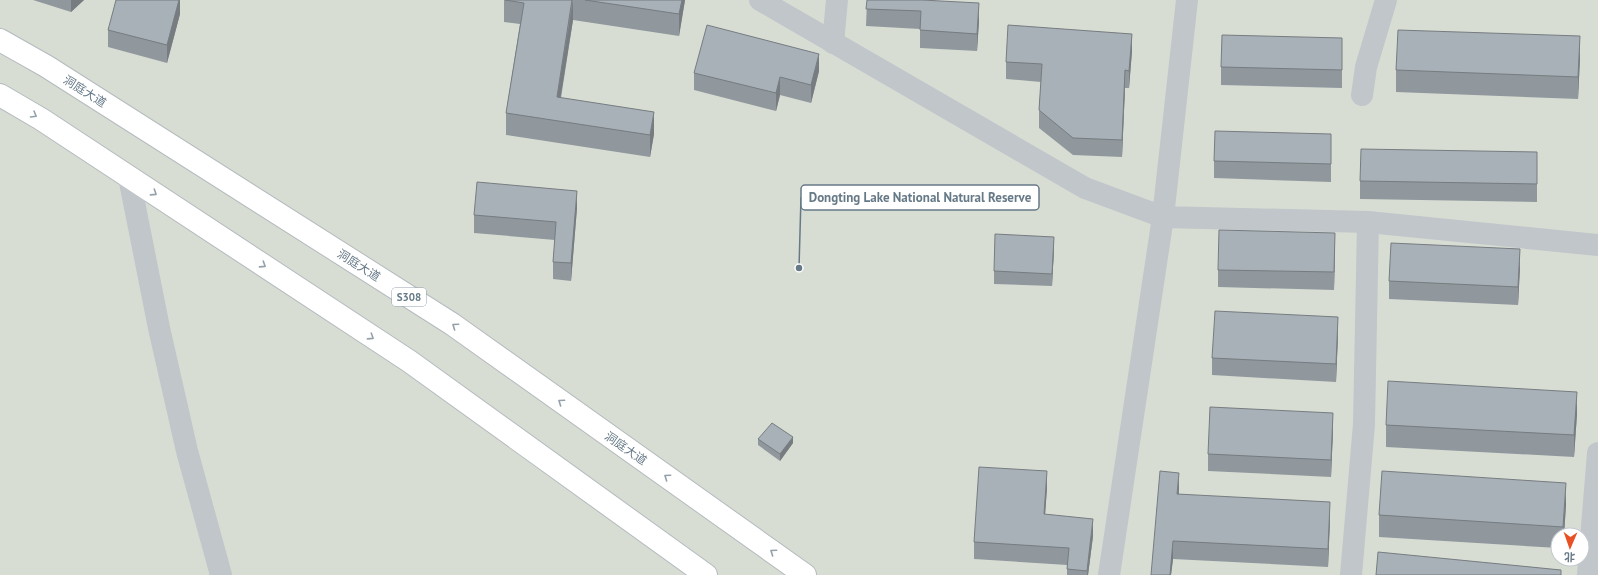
<svg xmlns="http://www.w3.org/2000/svg" width="1598" height="575" font-family="'PT Sans','Noto Sans SC',sans-serif">
<style>
.green{fill:#d8ddd4;fill-rule:evenodd}
.lines{fill:none;stroke-linecap:round;stroke-linejoin:round}
.primary-casing{stroke:#b4babe;stroke-width:24}
.minor{stroke:#c1c6ca;stroke-width:22}
.tertiary{stroke:#c1c6ca;stroke-width:22}
.primary{stroke:#fff;stroke-width:22}
.wall{fill:#90989d}
.shaded-wall{fill:#767c80}
.building{fill:#a8b1b7;stroke:#767c80}
.oneway{stroke:#94a1ab}
.labels{text-anchor:middle;dominant-baseline:central;stroke-width:4;stroke-linejoin:round;paint-order:stroke}
.shield{fill:#fff;stroke:#94a1ab;stroke-width:1}
.shield-label{font-size:11px;font-weight:bold;fill:#667987}
.street-label{font-size:12px;fill:#667987;stroke:#fff}
.leader{fill:none;stroke:#667987;stroke-width:1.5}
.callout-dot{fill:#667987;stroke:#fff;stroke-width:1.5}
.callout{fill:#fff;stroke:#667987;stroke-width:1.5}
.callout-label{font-size:13px;text-anchor:middle;font-weight:bold;fill:#667987}
</style>
<rect width="100%" height="100%" fill="#f8f8f5"/>
<path class="green" d="M 0,0 L 1598,0 L 1598,575 L 0,575 ZM 1558,535 L 1582,535 L 1582,559 L 1558,559 Z"/>
<g class="lines">
<defs>
<g id="primary">
<path d="M 0,40 L 46,66 L 452,324 L 805,575"/>
<path d="M 0,95 L 41,119 L 409,361 L 706,575"/>
</g>
</defs>
<use href="#primary" class="primary-casing"/>
<g class="minor">
<path d="M 760,0 L 1085,188 L 1163,217 L 1109,575"/>
<path d="M 1187,0 L 1163,217 L 1368,222 L 1598,245"/>
<path d="M 833,43 L 837,0"/>
<path d="M 1362,95 L 1366,67 L 1386,0"/>
<path d="M 1351,575 L 1364,424 L 1368,222"/>
<path d="M 1588,575 L 1598,453"/>
</g>
<path class="tertiary" d="M 129,177 L 159,328 L 187,451 L 221,575"/>
<use href="#primary" class="primary"/>
</g>
<g class="wall">
<path d="M 33,0 L 84,0 L 71,12 Z"/>
<path d="M 180,0 L 180,14 L 167,63 L 108,47 L 108,30 Z"/>
<path d="M 504,0 L 685,0 L 679,36 L 573,20 L 561,98 L 654,134 L 650,157 L 506,135 L 506,113 L 520,24 L 504,22 Z"/>
<path d="M 867,0 L 979,21 L 977,51 L 920,48 L 920,29 L 866,26 Z"/>
<path d="M 1132,51 L 1129,88 L 1125,88 L 1122,157 L 1073,155 L 1039,128 L 1039,110 L 1041,82 L 1006,79 L 1006,62 Z"/>
<path d="M 1342,56 L 1342,88 L 1221,85 L 1221,67 Z"/>
<path d="M 1580,58 L 1578,99 L 1396,92 L 1396,70 Z"/>
<path d="M 819,71 L 811,103 L 780,95 L 776,111 L 694,90 L 694,73 Z"/>
<path d="M 1331,152 L 1331,182 L 1214,178 L 1214,161 Z"/>
<path d="M 1537,152 L 1537,202 L 1360,199 L 1360,181 Z"/>
<path d="M 577,208 L 571,281 L 553,279 L 553,262 L 555,240 L 474,233 L 474,215 Z"/>
<path d="M 1054,249 L 1052,286 L 994,284 L 994,271 Z"/>
<path d="M 1335,250 L 1334,290 L 1218,287 L 1218,270 Z"/>
<path d="M 1520,267 L 1518,305 L 1389,299 L 1389,281 Z"/>
<path d="M 1338,335 L 1336,382 L 1212,375 L 1212,358 Z"/>
<path d="M 1577,414 L 1574,457 L 1386,447 L 1386,425 Z"/>
<path d="M 1333,430 L 1331,477 L 1208,471 L 1208,454 Z"/>
<path d="M 758,439 L 793,443 L 780,461 L 758,445 Z"/>
<path d="M 1047,488 L 1045,514 L 1093,536 L 1088,575 L 1067,575 L 1067,565 L 974,559 L 974,542 Z"/>
<path d="M 1179,490 L 1179,494 L 1330,519 L 1328,567 L 1173,559 L 1171,575 L 1151,575 Z"/>
<path d="M 1566,505 L 1564,535 L 1558,535 L 1558,548 L 1379,537 L 1379,515 Z"/>
</g>
<g class="shaded-wall">
<path d="M 71,0 L 84,0 L 71,12 Z"/>
<path d="M 179,0 L 180,0 L 180,14 L 167,63 L 167,45 Z"/>
<path d="M 573,0 L 573,20 L 557,119 L 557,97 Z"/>
<path d="M 682,0 L 685,0 L 679,36 L 679,14 Z"/>
<path d="M 979,3 L 979,21 L 977,51 L 977,34 Z"/>
<path d="M 1132,34 L 1132,51 L 1129,88 L 1129,71 Z"/>
<path d="M 1580,36 L 1580,58 L 1578,99 L 1578,77 Z"/>
<path d="M 819,54 L 819,71 L 811,103 L 811,85 Z"/>
<path d="M 1125,70 L 1125,88 L 1122,157 L 1122,140 Z"/>
<path d="M 780,77 L 780,95 L 776,111 L 776,93 Z"/>
<path d="M 654,112 L 654,134 L 650,157 L 650,135 Z"/>
<path d="M 577,191 L 577,208 L 571,281 L 571,263 Z"/>
<path d="M 1335,233 L 1335,250 L 1334,290 L 1334,272 Z"/>
<path d="M 1054,237 L 1054,249 L 1052,286 L 1052,274 Z"/>
<path d="M 1520,249 L 1520,267 L 1518,305 L 1518,287 Z"/>
<path d="M 1338,317 L 1338,335 L 1336,382 L 1336,364 Z"/>
<path d="M 1577,392 L 1577,414 L 1574,457 L 1574,435 Z"/>
<path d="M 1333,413 L 1333,430 L 1331,477 L 1331,460 Z"/>
<path d="M 793,437 L 793,443 L 780,461 L 780,454 Z"/>
<path d="M 1047,471 L 1047,488 L 1044,530 L 1044,514 Z"/>
<path d="M 1179,473 L 1179,490 L 1177,512 L 1177,494 Z"/>
<path d="M 1566,483 L 1566,505 L 1564,535 L 1563,535 Z"/>
<path d="M 1330,502 L 1330,519 L 1328,567 L 1328,549 Z"/>
<path d="M 1093,519 L 1093,536 L 1088,575 L 1087,575 Z"/>
<path d="M 1173,541 L 1173,559 L 1171,575 L 1170,575 Z"/>
</g>
<g class="building">
<path d="M 116,0 L 179,0 L 167,45 L 108,30 Z"/>
<path d="M 505,0 L 572,0 L 557,97 L 654,112 L 650,135 L 506,113 L 524,3 Z"/>
<path d="M 585,0 L 682,0 L 679,14 Z"/>
<path d="M 867,0 L 922,0 L 979,3 L 977,34 L 920,30 L 921,11 L 866,9 Z"/>
<path d="M 707,25 L 819,54 L 811,85 L 780,77 L 776,93 L 694,73 Z"/>
<path d="M 1008,25 L 1132,34 L 1129,71 L 1125,70 L 1122,140 L 1073,138 L 1039,110 L 1042,64 L 1006,62 Z"/>
<path d="M 1398,30 L 1580,36 L 1578,77 L 1396,70 Z"/>
<path d="M 1222,35 L 1342,38 L 1342,70 L 1221,67 Z"/>
<path d="M 1215,131 L 1331,134 L 1331,164 L 1214,161 Z"/>
<path d="M 1361,149 L 1537,152 L 1537,184 L 1360,181 Z"/>
<path d="M 477,182 L 577,191 L 571,263 L 553,262 L 556,222 L 474,215 Z"/>
<path d="M 1219,230 L 1335,233 L 1334,272 L 1218,270 Z"/>
<path d="M 995,234 L 1054,237 L 1052,274 L 994,271 Z"/>
<path d="M 1391,243 L 1520,249 L 1518,287 L 1389,281 Z"/>
<path d="M 1215,311 L 1338,317 L 1336,364 L 1212,358 Z"/>
<path d="M 1388,381 L 1577,392 L 1574,435 L 1386,425 Z"/>
<path d="M 1210,407 L 1333,413 L 1331,460 L 1208,454 Z"/>
<path d="M 772,423 L 793,437 L 780,454 L 758,439 Z"/>
<path d="M 979,467 L 1047,471 L 1044,514 L 1093,519 L 1087,571 L 1067,569 L 1069,548 L 974,542 Z"/>
<path d="M 1160,471 L 1179,473 L 1177,494 L 1330,502 L 1328,549 L 1173,541 L 1170,575 L 1151,575 Z"/>
<path d="M 1382,471 L 1566,483 L 1563,527 L 1379,515 Z"/>
<path d="M 1378,552 L 1561,570 L 1561,575 L 1376,575 Z"/>
</g>
<defs><path id="oneway-chevron" d="M-2-3.5L2.5 0L-2 3.5" fill="none" stroke-width="1.6" stroke-linecap="round" stroke-linejoin="round"/></defs>
<g class="oneway">
<use href="#oneway-chevron" transform="translate(34 115) rotate(30)"/>
<use href="#oneway-chevron" transform="translate(154 193) rotate(33)"/>
<use href="#oneway-chevron" transform="translate(263 265) rotate(33)"/>
<use href="#oneway-chevron" transform="translate(455 326) rotate(-145)"/>
<use href="#oneway-chevron" transform="translate(371 337) rotate(33)"/>
<use href="#oneway-chevron" transform="translate(561 402) rotate(-145)"/>
<use href="#oneway-chevron" transform="translate(667 477) rotate(-145)"/>
<use href="#oneway-chevron" transform="translate(773 552) rotate(-145)"/>
</g>
<g class="labels">
<rect class="shield" x="392" y="288" width="34" height="18" rx="3"/>
<g class="shield-label">
<text x="409" y="297">S308</text>
</g>
<g class="street-label">
<text transform="translate(85 91) rotate(32)">洞庭大道</text>
<text transform="translate(359 265) rotate(32)">洞庭大道</text>
<text transform="translate(626 448) rotate(35)">洞庭大道</text>
</g>
</g>
<path class="leader" d="M799 268L801 197"/>
<circle class="callout-dot" cx="799" cy="268" r="4"/>
<rect class="callout" x="801" y="185" width="238" height="25" rx="4"/>
<g class="callout-label">
<text x="920" y="202">Dongting Lake National Natural Reserve</text>
</g>
<g transform="translate(1570 547) rotate(182)"><circle r="19" fill="#ffffff" stroke="#c2c9cf"/>
<path d="M0-3L7 15L0 10L-7 15Z" fill="#e95124"/>
<text y="-6" font-size="11" font-weight="bold" text-anchor="middle" fill="#667987">北</text>
</g>
</svg>
